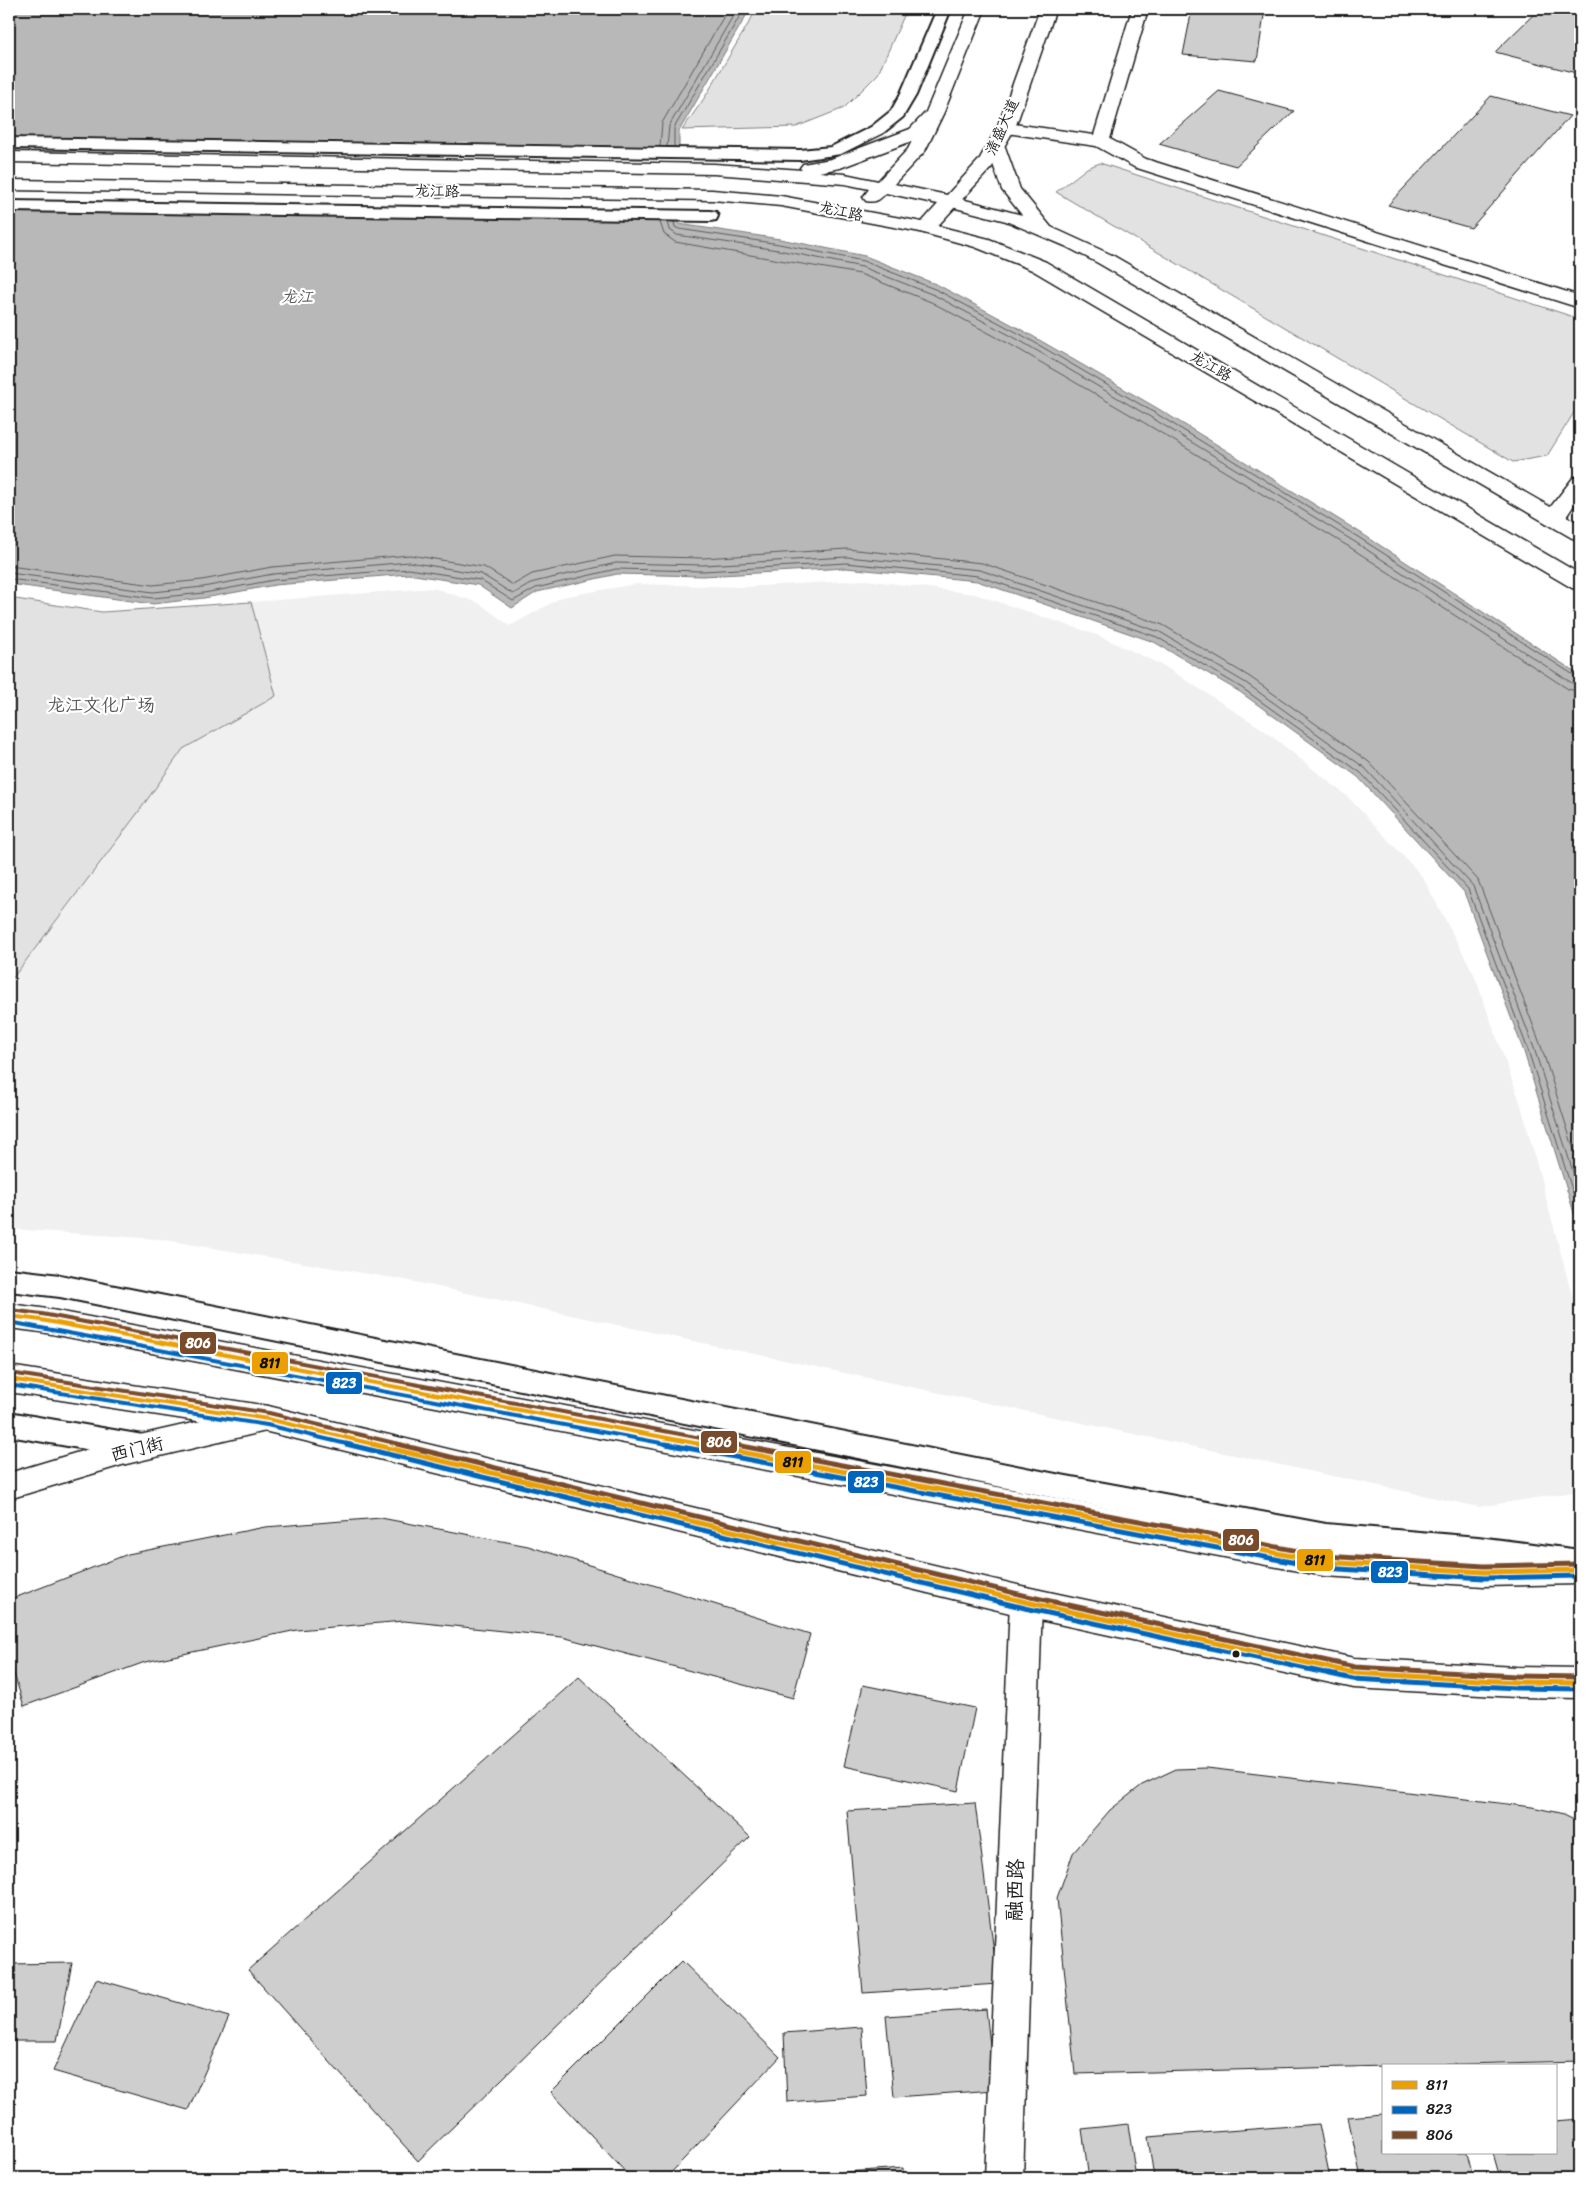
<svg xmlns="http://www.w3.org/2000/svg" width="1589" height="2187" font-family="Sriracha,'LXGW WenKai TC',sans-serif">
<style>
.built{fill:#f0f0f0}
.green{fill:#e2e2e2;stroke:#7f7f7f}
.water{fill:#b8b8b8;stroke:#7a7a7a}
.pier{fill:#fff}
.lines{fill:none;stroke-linecap:round;stroke-linejoin:round}
.shore{stroke:#5a5a5a;stroke-width:1}
.building{fill:#cecece;stroke:#1c1c1c}
.service-casing{stroke:#1c1c1c;stroke-width:4}
.minor-casing{stroke:#1c1c1c;stroke-width:3}
.tertiary-casing{stroke:#1c1c1c;stroke-width:3}
.secondary-casing{stroke:#1c1c1c;stroke-width:3}
.primary-casing{stroke:#1c1c1c;stroke-width:3}
.service{fill:#fff;fill-rule:evenodd}
.minor{fill:#fff;fill-rule:evenodd}
.tertiary{fill:#fff;fill-rule:evenodd}
.secondary{fill:#fff;fill-rule:evenodd}
.primary{fill:#fff;fill-rule:evenodd}
.bus-1-far1-casing{stroke:#fff;stroke-width:8}
.bus-1-casing{stroke:#fff;stroke-width:9}
.bus-2-far1-casing{stroke:#fff;stroke-width:8}
.bus-2-casing{stroke:#fff;stroke-width:9}
.bus-3-far1-casing{stroke:#fff;stroke-width:8}
.bus-3-casing{stroke:#fff;stroke-width:9}
.bus-1-far1{stroke:#ec9f01;stroke-width:4}
.bus-1{stroke:#ec9f01;stroke-width:5}
.bus-2-far1{stroke:#0065bd;stroke-width:4}
.bus-2{stroke:#0065bd;stroke-width:5}
.bus-3-far1{stroke:#7a4b2a;stroke-width:4}
.bus-3{stroke:#7a4b2a;stroke-width:5}
.bus-dot{fill:#1c1c1c;stroke:#fff;stroke-width:2}
.labels{text-anchor:middle;dominant-baseline:central;stroke-width:4.5;stroke-linejoin:round;paint-order:stroke}
.far-street-label{font-size:15px;fill:#1c1c1c;stroke:#fff}
.far-water-label{font-size:16px;font-style:italic;fill:#5a5a5a;stroke:#fff}
.park-label{font-size:18px;fill:#575757;stroke:#fff}
.street-label{font-size:18px;fill:#1c1c1c;stroke:#fff}
.near-street-label{font-size:21px;fill:#1c1c1c;stroke:#fff}
.line-badge{stroke:#fff;stroke-width:2}
.badge-label{font-size:14px;text-anchor:middle;font-weight:bold;fill:#fff}
.pale-badge-label{font-size:14px;text-anchor:middle;font-weight:bold;fill:#111}
</style>
<rect width="100%" height="100%" fill="#fff"/>
<filter id="ink" filterUnits="userSpaceOnUse"><feTurbulence type="fractalNoise" baseFrequency=".02" numOctaves="2"/><feDisplacementMap in="SourceGraphic" scale="10" xChannelSelector="R" yChannelSelector="G"/><feConvolveMatrix kernelMatrix="1 2 1 2 8 2 1 2 1" color-interpolation-filters="sRGB"/></filter>
<g filter="url(#ink)">
<path class="built" d="M 866,580 L 975,594 L 1097,635 L 1164,666 L 1264,730 L 1348,797 L 1422,876 L 1474,974 L 1521,1105 L 1580,1325 L 1580,1491 L 1479,1507 L 405,1280 L 159,1239 L 9,1229 L 9,983 L 84,885 L 183,749 L 276,696 L 251,602 L 434,588 L 479,603 L 510,626 L 562,597 L 636,584 L 744,587 Z"/>
<g class="green">
<path d="M 757,9 L 907,9 L 878,74 L 844,108 L 796,127 L 682,130 L 705,97 Z"/>
<path d="M 1100,163 L 1580,319 L 1580,403 L 1547,456 L 1513,462 L 1056,192 L 1087,168 Z"/>
<path d="M 9,598 L 102,612 L 251,602 L 276,696 L 183,749 L 137,814 L 9,983 Z"/>
</g>
<path class="water" d="M 22,9 L 750,9 L 679,131 L 679,224 L 780,239 L 865,256 L 938,285 L 1022,330 L 1157,408 L 1361,533 L 1580,675 L 1580,1232 L 1524,1052 L 1464,892 L 1358,777 L 1240,692 L 1154,642 L 977,581 L 846,568 L 703,576 L 617,574 L 537,592 L 512,608 L 478,585 L 408,574 L 275,585 L 204,598 L 153,604 L 9,584 L 9,16 Z"/>
<path class="pier" d="M 9,136 L 681,146 L 682,221 L 9,210 Z"/>
<g class="lines">
<g class="shore">
<path d="M 660,147 L 662,123 L 728,9"/>
<path d="M 667,147 L 669,126 L 737,9"/>
<path d="M 674,147 L 674,128 L 744,9"/>
<path d="M 660,222 L 664,234 L 675,242 L 860,274 L 931,302 L 1013,346 L 1148,425 L 1351,548 L 1568,689 L 1580,692"/>
<path d="M 668,222 L 670,230 L 677,235 L 778,250 L 862,267 L 934,295 L 1017,339 L 1152,418 L 1355,542 L 1572,683 L 1580,685"/>
<path d="M 674,222 L 675,227 L 679,229 L 779,244 L 863,261 L 937,290 L 1020,334 L 1155,413 L 1358,537 L 1580,679"/>
<path d="M 9,566 L 153,585 L 202,580 L 272,567 L 410,555 L 484,567 L 513,585 L 532,574 L 615,556 L 703,558 L 847,549 L 982,563 L 1163,625 L 1250,677 L 1369,762 L 1478,880 L 1541,1046 L 1580,1169"/>
<path d="M 9,573 L 153,592 L 203,587 L 273,574 L 409,562 L 481,574 L 513,594 L 534,582 L 616,563 L 703,565 L 847,557 L 980,570 L 1160,632 L 1246,683 L 1365,768 L 1473,886 L 1534,1048 L 1580,1194"/>
<path d="M 9,579 L 153,598 L 204,593 L 274,580 L 409,569 L 480,580 L 513,601 L 536,588 L 616,569 L 703,571 L 846,563 L 978,576 L 1157,637 L 1242,688 L 1361,773 L 1468,889 L 1528,1050 L 1580,1215"/>
</g>
</g>
<g class="building">
<path d="M 1192,9 L 1265,9 L 1257,61 L 1183,55 Z"/>
<path d="M 1539,9 L 1580,9 L 1580,74 L 1495,52 Z"/>
<path d="M 1219,91 L 1294,111 L 1236,166 L 1159,144 Z"/>
<path d="M 1491,96 L 1570,116 L 1471,228 L 1388,205 Z"/>
<path d="M 381,1518 L 528,1546 L 810,1634 L 793,1698 L 562,1637 L 404,1621 L 297,1630 L 145,1662 L 24,1706 L 9,1658 L 9,1600 L 128,1554 L 265,1527 Z"/>
<path d="M 579,1677 L 750,1837 L 418,2161 L 248,1970 Z"/>
<path d="M 863,1685 L 975,1708 L 958,1791 L 844,1766 Z"/>
<path d="M 1207,1768 L 1532,1807 L 1564,1814 L 1580,1822 L 1580,2061 L 1075,2074 L 1057,1898 L 1073,1853 L 1110,1810 L 1142,1785 L 1176,1769 Z"/>
<path d="M 975,1803 L 998,1984 L 863,1993 L 847,1811 Z"/>
<path d="M 682,1961 L 780,2057 L 666,2178 L 631,2178 L 551,2092 Z"/>
<path d="M 72,1963 L 57,2041 L 9,2041 L 9,1964 Z"/>
<path d="M 96,1979 L 229,2017 L 188,2110 L 53,2071 Z"/>
<path d="M 986,2009 L 995,2090 L 894,2097 L 886,2016 Z"/>
<path d="M 862,2027 L 867,2096 L 787,2102 L 784,2033 Z"/>
<path d="M 1383,2114 L 1383,2153 L 1467,2153 L 1473,2178 L 1361,2178 L 1348,2117 Z"/>
<path d="M 1580,2119 L 1580,2178 L 1500,2178 L 1493,2153 L 1555,2153 L 1555,2121 Z"/>
<path d="M 1128,2124 L 1136,2178 L 1089,2178 L 1082,2129 Z"/>
<path d="M 1319,2124 L 1330,2178 L 1154,2178 L 1148,2137 Z"/>
<path d="M 903,2168 L 904,2178 L 761,2178 Z"/>
</g>
<g class="lines">
<defs>
<g id="service">
<path d="M 937,9 L 951,9 L 916,95 L 903,117 L 883,133 L 841,154 L 800,160 L 9,148 L 9,138 L 800,150 L 831,147 L 871,127 L 891,111 L 900,95 Z"/>
<path d="M 9,201 L 710,211 L 716,212 L 718,216 L 716,220 L 710,221 L 9,211 Z"/>
<path d="M 9,1269 L 60,1275 L 1061,1475 L 1326,1524 L 1478,1537 L 1580,1550 L 1580,1576 L 1478,1563 L 1326,1550 L 1061,1499 L 60,1297 L 9,1291 Z"/>
<path d="M 9,1412 L 143,1435 L 153,1439 L 157,1447 L 153,1455 L 143,1459 L 9,1436 Z"/>
</g>
<g id="minor">
<path d="M 1132,9 L 1148,9 L 1110,139 L 1146,159 L 1580,296 L 1580,308 L 1134,167 L 1096,146 L 1000,132 L 997,128 L 1000,124 L 1006,123 L 1094,135 Z"/>
<path d="M 1580,476 L 1580,496 L 1562,523 L 1554,524 L 1546,523 L 1543,518 L 1546,513 L 1573,478 Z"/>
<path d="M 1026,1587 L 1038,1592 L 1042,1602 L 1023,2178 L 985,2178 L 1010,1602 L 1014,1592 Z"/>
</g>
<path id="tertiary" d="M 268,1406 L 279,1410 L 283,1419 L 279,1428 L 122,1465 L 9,1499 L 9,1473 L 122,1439 Z"/>
<g id="secondary">
<path d="M 996,142 L 1002,143 L 1005,147 L 1020,189 L 1051,227 L 1112,255 L 1580,524 L 1580,539 L 1572,538 L 1098,263 L 1065,246 L 1006,221 L 944,205 L 941,201 L 944,197 L 950,196 L 1022,215 L 1002,190 L 987,147 L 990,143 Z"/>
<path d="M 926,223 L 989,239 L 1046,262 L 1580,574 L 1580,590 L 1572,588 L 1032,270 L 975,247 L 920,232 L 917,228 L 920,224 Z"/>
</g>
<g id="primary">
<path d="M 969,9 L 985,9 L 944,112 L 925,151 L 894,184 L 947,195 L 979,160 L 997,128 L 1040,9 L 1056,9 L 1015,128 L 992,167 L 932,232 L 926,233 L 781,206 L 712,200 L 9,190 L 9,180 L 712,190 L 781,196 L 922,222 L 938,204 L 886,193 C 879,200 876,203 866,201 L 863,197 L 869,189 L 845,184 L 714,174 L 9,162 L 9,152 L 714,164 L 802,170 L 800,168 L 803,164 L 831,159 L 910,129 L 926,112 ZM 912,141 L 908,149 L 878,181 L 845,174 L 819,172 L 840,168 Z"/>
<path d="M 9,1304 L 41,1308 L 1324,1548 L 1484,1558 L 1580,1556 L 1580,1584 L 1484,1586 L 1324,1576 L 41,1332 L 9,1328 Z"/>
<path d="M 9,1366 L 268,1406 L 1026,1587 L 1354,1658 L 1516,1667 L 1580,1668 L 1580,1698 L 1516,1697 L 1354,1688 L 1026,1617 L 268,1432 L 9,1392 Z"/>
</g>
</defs>
<use href="#service" class="service-casing"/>
<use href="#minor" class="minor-casing"/>
<use href="#tertiary" class="tertiary-casing"/>
<use href="#secondary" class="secondary-casing"/>
<use href="#primary" class="primary-casing"/>
<use href="#service" class="service"/>
<use href="#minor" class="minor"/>
<use href="#tertiary" class="tertiary"/>
<use href="#secondary" class="secondary"/>
<use href="#primary" class="primary"/>
<defs>
<g id="bus-1-far1">
<path d="M 9,1316 L 41,1320 L 705,1445"/>
<path d="M 9,1379 L 268,1419 L 377,1445"/>
</g>
<g id="bus-1">
<path d="M 372,1444 L 1026,1602 L 1354,1673 L 1516,1682 L 1580,1683"/>
<path d="M 698,1444 L 1324,1562 L 1484,1572 L 1580,1570"/>
</g>
<g id="bus-2-far1">
<path d="M 9,1322 L 672,1445"/>
<path d="M 9,1385 L 267,1425 L 351,1445"/>
</g>
<g id="bus-2">
<path d="M 346,1444 L 1025,1608 L 1353,1679 L 1516,1688 L 1580,1689"/>
<path d="M 666,1444 L 1323,1568 L 1484,1578 L 1580,1576"/>
</g>
<g id="bus-3-far1">
<path d="M 10,1310 L 42,1314 L 738,1445"/>
<path d="M 10,1373 L 269,1413 L 403,1445"/>
</g>
<g id="bus-3">
<path d="M 397,1444 L 1027,1596 L 1355,1667 L 1516,1676 L 1580,1677"/>
<path d="M 731,1444 L 1325,1556 L 1484,1566 L 1580,1564"/>
</g>
</defs>
<use href="#bus-1-far1" class="bus-1-far1-casing"/>
<use href="#bus-1" class="bus-1-casing"/>
<use href="#bus-2-far1" class="bus-2-far1-casing"/>
<use href="#bus-2" class="bus-2-casing"/>
<use href="#bus-3-far1" class="bus-3-far1-casing"/>
<use href="#bus-3" class="bus-3-casing"/>
<use href="#bus-1-far1" class="bus-1-far1"/>
<use href="#bus-1" class="bus-1"/>
<use href="#bus-2-far1" class="bus-2-far1"/>
<use href="#bus-2" class="bus-2"/>
<use href="#bus-3-far1" class="bus-3-far1"/>
<use href="#bus-3" class="bus-3"/>
</g>
</g>
<circle class="bus-dot" cx="1236" cy="1654" r="4.5"/>
<g class="labels">
<g class="far-street-label">
<text transform="translate(1002 127) rotate(-66)">清盛大道</text>
<text transform="translate(437 191) rotate(1)">龙江路</text>
<text transform="translate(841 211) rotate(12)">龙江路</text>
<text transform="translate(1211 366) rotate(30)">龙江路</text>
</g>
<g class="far-water-label">
<text x="297" y="296">龙江</text>
</g>
<g class="park-label">
<text x="101" y="705">龙江文化广场</text>
</g>
<g class="street-label">
<text transform="translate(137 1449) rotate(-14)">西门街</text>
</g>
<g class="near-street-label">
<text transform="translate(1015 1890) rotate(-88)">融西路</text>
</g>
</g>
<g class="line-badge">
<rect x="179" y="1331" width="38" height="24" rx="5" fill="#7a4b2a"/>
<rect x="251" y="1351" width="38" height="24" rx="5" fill="#ec9f01"/>
<rect x="325" y="1371" width="38" height="24" rx="5" fill="#0065bd"/>
<rect x="700" y="1430" width="38" height="24" rx="5" fill="#7a4b2a"/>
<rect x="774" y="1450" width="38" height="24" rx="5" fill="#ec9f01"/>
<rect x="847" y="1470" width="38" height="24" rx="5" fill="#0065bd"/>
<rect x="1222" y="1528" width="38" height="24" rx="5" fill="#7a4b2a"/>
<rect x="1296" y="1548" width="38" height="24" rx="5" fill="#ec9f01"/>
<rect x="1370" y="1560" width="39" height="24" rx="5" fill="#0065bd"/>
</g>
<g class="badge-label">
<text x="198" y="1348">806</text>
<text x="344" y="1388">823</text>
<text x="719" y="1447">806</text>
<text x="866" y="1487">823</text>
<text x="1241" y="1545">806</text>
<text x="1390" y="1577">823</text>
</g>
<g class="pale-badge-label">
<text x="270" y="1368">811</text>
<text x="793" y="1467">811</text>
<text x="1315" y="1565">811</text>
</g>
<rect width="1589" height="2187" fill="none" stroke="#fff" stroke-width="30"/>
<rect x="15" y="15" width="1559" height="2157" fill="none" stroke="#1c1c1c" stroke-width="2" filter="url(#ink)"/>
<rect x="1382" y="2064" width="175" height="90" fill="#ffffff" stroke="#a4a4a4"/>
<rect x="1392" y="2081" width="25" height="8" fill="#ec9f01" stroke="#a4a4a4"/>
<text x="1426" y="2090" font-size="15" fill="#1c1c1c">811</text>
<rect x="1392" y="2106" width="25" height="8" fill="#0065bd" stroke="#a4a4a4"/>
<text x="1426" y="2114" font-size="15" fill="#1c1c1c">823</text>
<rect x="1392" y="2131" width="25" height="8" fill="#7a4b2a" stroke="#a4a4a4"/>
<text x="1426" y="2140" font-size="15" fill="#1c1c1c">806</text>
</svg>
